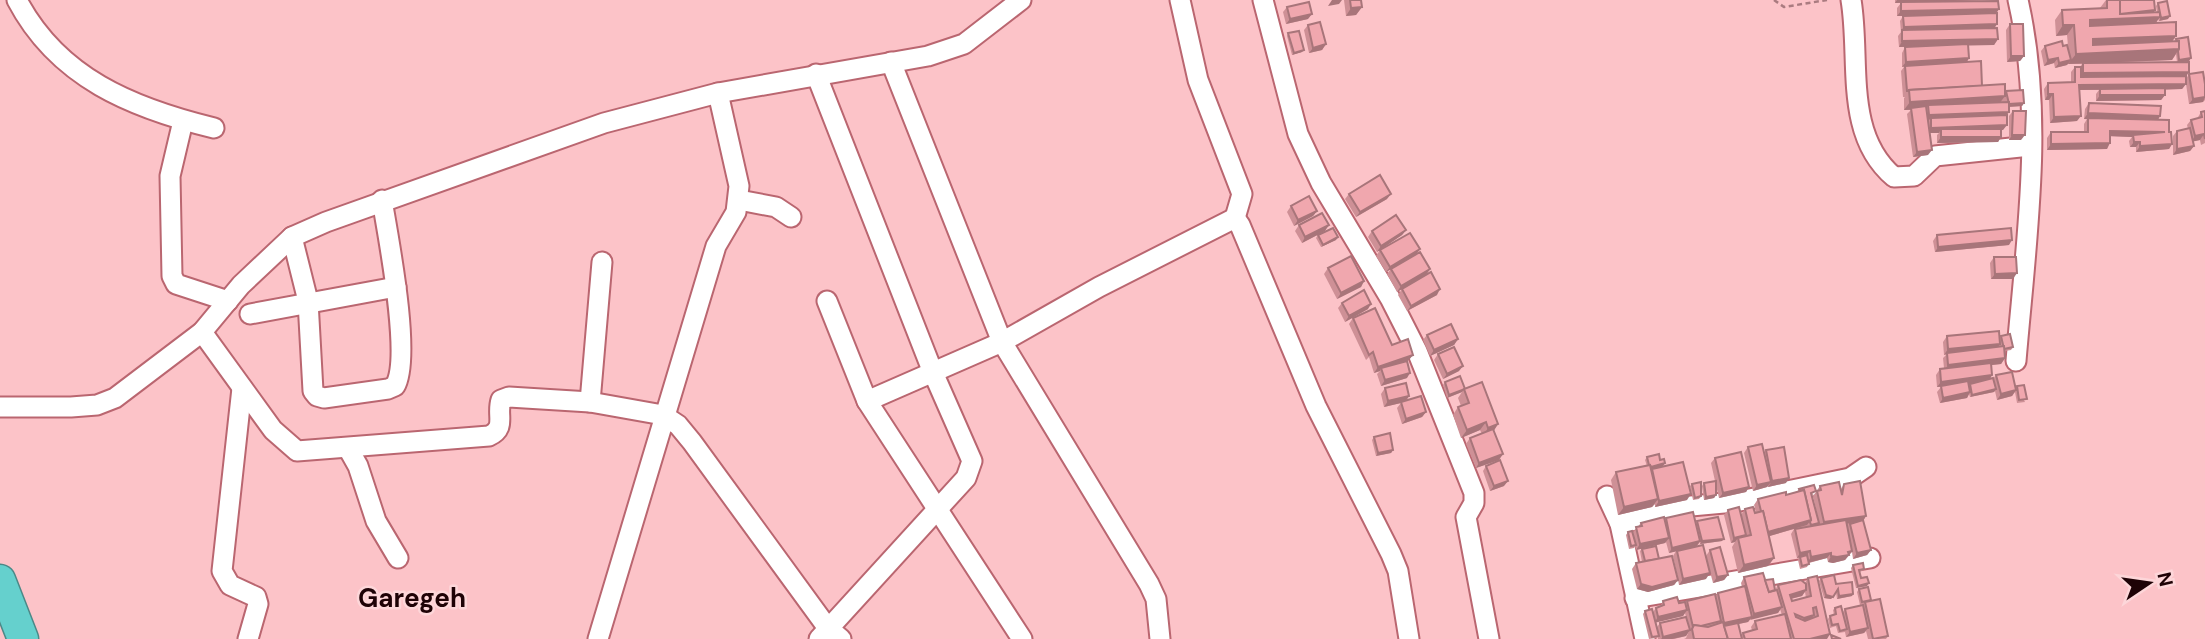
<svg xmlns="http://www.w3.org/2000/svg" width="2205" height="639" font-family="'DM Sans',sans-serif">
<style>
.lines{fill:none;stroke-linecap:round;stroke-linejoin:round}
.minor-casing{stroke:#ba6670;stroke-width:23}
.highway-casing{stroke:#4c8887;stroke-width:33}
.path{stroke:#aa7b80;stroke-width:2.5;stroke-dasharray:5 3.5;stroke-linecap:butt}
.minor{stroke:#fff;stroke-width:19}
.highway{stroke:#65d0cd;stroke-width:30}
.wall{fill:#ce9096;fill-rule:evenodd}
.shaded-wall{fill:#a8757a}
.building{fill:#f0a7ae;stroke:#a8757a;stroke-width:2;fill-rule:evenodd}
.labels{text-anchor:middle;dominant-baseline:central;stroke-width:5;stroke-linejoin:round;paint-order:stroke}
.quarter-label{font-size:26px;font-weight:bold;fill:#1e0206;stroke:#fdd6d9}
</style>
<rect width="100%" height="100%" fill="#fcc3c8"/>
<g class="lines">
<defs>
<g id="minor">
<path d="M 17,0 C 58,78 132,108 214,128"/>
<path d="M 1180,0 L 1198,80 L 1242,194 L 1235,218"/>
<path d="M 1263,0 L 1298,134 L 1321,183 L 1390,298 L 1417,351 L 1474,493 L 1474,503 L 1466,517 L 1489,639"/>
<path d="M 1851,0 C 1861,59 1843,134 1894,177 L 1914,176 L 1935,156 L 2030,146"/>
<path d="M 891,62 L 1002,342 L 1149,584 L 1156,599 L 1160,639"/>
<path d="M 816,74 L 932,370 L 972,461 L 966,478 L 819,639"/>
<path d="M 183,121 L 170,176 L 172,276 L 176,284 L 228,301"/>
<path d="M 739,200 L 776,207 L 791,217"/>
<path d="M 292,237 L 308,301 L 313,391 L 317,396 L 324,398 L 388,389 L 395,386 C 412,358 388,236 382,200"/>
<path d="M 827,301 L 867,401 L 1022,639"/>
<path d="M 250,314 L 396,287"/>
<path d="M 202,332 L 273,430 L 297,451 L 489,436 C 507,428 496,415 501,400 L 509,397 L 590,402 L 663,415 L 678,425 L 692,442 L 827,627 L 841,639"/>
<path d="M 2016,361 C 2026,241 2045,118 2018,0"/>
<path d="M 242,388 L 222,571 L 230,585 L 256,597 L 258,604 L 248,639"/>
<path d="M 867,401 L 1002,342 L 1099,287 L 1235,218 L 1240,225 L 1316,406 L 1391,554 L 1398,571 L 1409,639"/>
<path d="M 590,402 L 602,262"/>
<path d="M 0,407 L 71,407 L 97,405 L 115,398 L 202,332 L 241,285 L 292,237 L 326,222 L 604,123 L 718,93 L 928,56 L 964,44 L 1021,0"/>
<path d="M 349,450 L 358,466 L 376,521 L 398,558"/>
<path d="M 1607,496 L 1620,524 L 1645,639"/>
<path d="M 1620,524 L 1680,507 L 1735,502 L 1850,478 L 1866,467"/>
<path d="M 1635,598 L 1870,558"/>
<path d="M 598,639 L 716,246 L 736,212 L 739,186 L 718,93"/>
</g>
<path id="highway" d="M 0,580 L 23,639"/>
</defs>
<use href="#minor" class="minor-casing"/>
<use href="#highway" class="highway-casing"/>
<path class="path" d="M 1774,0 L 1784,7 L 1827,0"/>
<use href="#minor" class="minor"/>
<use href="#highway" class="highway"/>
</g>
<g class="wall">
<path d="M 1344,0 L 1361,0 L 1362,7 L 1356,15 L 1346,16 Z"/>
<path d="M 1895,0 L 1982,0 L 1932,2 L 1999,9 L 1996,13 L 1994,28 L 1998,39 L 1994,45 L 1968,45 L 1969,58 L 1967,62 L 1982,86 L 2005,93 L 2006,91 L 2024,103 L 2022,106 L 2009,107 L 2009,112 L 2006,115 L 2003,130 L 2001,130 L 2001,137 L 1998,142 L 1937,143 L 1937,135 L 1939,133 L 1930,133 L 1928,155 L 1913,157 L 1907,114 L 1911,110 L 1904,110 L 1904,98 L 1905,97 L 1903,97 L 1901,71 L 1904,67 L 1902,67 L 1902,53 L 1905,47 L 1922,46 L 1899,47 L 1898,36 L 1901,32 L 1900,21 L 1903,16 L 1897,16 L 1897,8 L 1901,3 L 1895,3 Z"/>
<path d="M 2106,0 L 2154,0 L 2154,12 L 2157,12 L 2156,6 L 2158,3 L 2168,19 L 2159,21 L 2158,19 L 2156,23 L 2176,36 L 2172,41 L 2175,41 L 2176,39 L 2191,58 L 2189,61 L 2179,62 L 2186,76 L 2186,79 L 2189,74 L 2205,84 L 2205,100 L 2203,102 L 2189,104 L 2186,84 L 2182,89 L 2165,90 L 2165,95 L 2161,100 L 2096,101 L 2096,94 L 2099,90 L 2079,90 L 2077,121 L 2050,123 L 2049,100 L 2045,100 L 2044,89 L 2048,83 L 2071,82 L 2071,72 L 2075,67 L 2080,67 L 2082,64 L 2068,64 L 2068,63 L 2067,65 L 2055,68 L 2054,63 L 2044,66 L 2041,51 L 2045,46 L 2068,46 L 2067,35 L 2056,36 L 2055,20 L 2062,10 L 2100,8 ZM 2176,54 L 2177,62 L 2099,63 L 2172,60 Z"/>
<path d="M 1287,7 L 1308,19 L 1286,24 L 1283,12 Z"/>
<path d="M 2010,24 L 2024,56 L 2020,61 L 2007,62 L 2006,30 Z"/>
<path d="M 1308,25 L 1326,44 L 1322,50 L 1309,53 L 1304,30 Z"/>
<path d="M 1288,33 L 1302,52 L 1292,55 L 1287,36 Z"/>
<path d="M 2089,103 L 2160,116 L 2158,119 L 2169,132 L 2172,144 L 2169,149 L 2136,152 L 2136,147 L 2130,147 L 2129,141 L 2132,137 L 2110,136 L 2107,149 L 2047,150 L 2047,138 L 2051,132 L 2084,132 L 2084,124 L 2087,119 L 2084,119 L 2085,109 Z"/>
<path d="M 2013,111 L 2021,140 L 2009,140 L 2009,116 Z"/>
<path d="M 2205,111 L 2205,143 L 2201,145 L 2200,140 L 2193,141 L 2194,146 L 2190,151 L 2173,155 L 2173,136 L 2177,131 L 2188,129 L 2187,125 L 2191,120 L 2197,119 L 2201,112 Z"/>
<path d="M 1349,194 L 1387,199 L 1356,217 L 1345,199 Z"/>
<path d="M 1291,206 L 1317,211 L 1313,216 L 1294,226 L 1287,212 Z"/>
<path d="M 1299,225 L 1325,231 L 1302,243 L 1295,231 Z"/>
<path d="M 1406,230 L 1402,235 L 1377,252 L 1368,237 L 1372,231 Z"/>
<path d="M 1318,235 L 1336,240 L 1321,247 L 1316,238 Z"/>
<path d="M 1937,235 L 2009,245 L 1935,252 L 1933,241 Z"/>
<path d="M 1380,250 L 1416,255 L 1430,269 L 1426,275 L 1397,292 L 1387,274 L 1391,269 L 1386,272 L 1376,256 Z"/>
<path d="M 1994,257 L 2013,279 L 1991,279 L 1990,263 Z"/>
<path d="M 1328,268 L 1364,281 L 1361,287 L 1337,299 L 1324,274 Z"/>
<path d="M 1402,289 L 1437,295 L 1407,311 L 1398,295 Z"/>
<path d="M 1342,303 L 1368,309 L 1345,322 L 1338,308 Z"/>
<path d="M 1353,318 L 1392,345 L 1409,360 L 1404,362 L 1407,378 L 1381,386 L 1377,374 L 1380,371 L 1374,373 L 1369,357 L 1366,360 L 1349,324 Z"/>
<path d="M 1427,335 L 1458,339 L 1454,345 L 1430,356 L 1423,340 Z"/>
<path d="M 1947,336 L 2000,338 L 2001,336 L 2013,347 L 2011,350 L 2005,351 L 2005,358 L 2001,364 L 1991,365 L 1992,375 L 1989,379 L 1993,379 L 1996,375 L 2015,388 L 2017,386 L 2025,402 L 2017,403 L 2015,392 L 2012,396 L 1997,400 L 1995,391 L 1994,392 L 1970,397 L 1969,394 L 1967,398 L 1940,403 L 1937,392 L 1941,387 L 1937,387 L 1936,375 L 1940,369 L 1944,368 L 1943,358 L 1946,355 L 1944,355 L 1943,342 Z"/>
<path d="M 1438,354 L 1459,371 L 1443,379 L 1434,360 Z"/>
<path d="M 1445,382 L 1465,389 L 1498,424 L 1494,430 L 1499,460 L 1476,468 L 1466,444 L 1470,438 L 1482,434 L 1480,430 L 1461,438 L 1453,415 L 1458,407 L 1461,406 L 1458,398 L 1462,392 L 1447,398 L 1443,385 Z"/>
<path d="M 1385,388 L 1409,396 L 1406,401 L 1426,412 L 1422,417 L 1402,424 L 1397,408 L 1401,403 L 1384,407 L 1381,394 Z"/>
<path d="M 1374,437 L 1393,450 L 1391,453 L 1376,456 L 1372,440 Z"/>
<path d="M 1748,447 L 1764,453 L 1766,450 L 1786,483 L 1768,487 L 1768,486 L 1767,487 L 1753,491 L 1744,453 Z"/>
<path d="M 1647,457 L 1660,460 L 1665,463 L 1663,466 L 1687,500 L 1655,507 L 1655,504 L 1652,507 L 1618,515 L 1611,480 L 1616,472 L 1647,466 L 1645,460 Z"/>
<path d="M 1715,458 L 1749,487 L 1746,492 L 1719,498 L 1716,485 L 1716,495 L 1714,498 L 1704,500 L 1702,486 L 1704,483 L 1715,481 L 1711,463 Z"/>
<path d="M 1486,466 L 1504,486 L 1490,491 L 1483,471 Z"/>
<path d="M 1692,484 L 1701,496 L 1699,499 L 1693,500 L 1690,486 Z"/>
<path d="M 1844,484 L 1866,516 L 1863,521 L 1871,550 L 1867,555 L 1853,559 L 1852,552 L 1845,560 L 1833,563 L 1828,562 L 1827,558 L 1809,563 L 1807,567 L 1800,569 L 1798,560 L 1799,558 L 1797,558 L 1791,534 L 1794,529 L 1769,536 L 1774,558 L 1768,566 L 1738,573 L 1732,547 L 1735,542 L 1731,543 L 1724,515 L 1728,510 L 1741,515 L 1745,509 L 1756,512 L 1754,505 L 1758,499 L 1786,495 L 1797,492 L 1799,489 L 1814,494 L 1812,495 L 1818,518 L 1813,496 L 1820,486 L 1841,489 Z"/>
<path d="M 1666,518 L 1696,523 L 1697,521 L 1722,541 L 1700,544 L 1700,542 L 1697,546 L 1706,579 L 1679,585 L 1678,580 L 1674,585 L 1648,592 L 1637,589 L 1632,569 L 1636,563 L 1642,562 L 1640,551 L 1642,549 L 1659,559 L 1678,578 L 1673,556 L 1676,551 L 1669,553 L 1666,542 L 1665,543 L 1636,550 L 1635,546 L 1634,548 L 1629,549 L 1626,535 L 1628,532 L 1633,532 L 1641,523 L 1665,520 Z"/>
<path d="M 1710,550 L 1728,575 L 1724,580 L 1713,583 L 1706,556 Z"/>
<path d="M 1853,565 L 1864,569 L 1862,571 L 1859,572 L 1861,578 L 1867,586 L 1856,588 L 1851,568 Z"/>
<path d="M 1744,577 L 1765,580 L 1775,590 L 1778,585 L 1805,583 L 1808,578 L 1827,639 L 1684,639 L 1686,638 L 1689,631 L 1686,636 L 1674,639 L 1658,639 L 1658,637 L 1657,638 L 1649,639 L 1643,614 L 1645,611 L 1653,612 L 1656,608 L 1660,607 L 1663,601 L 1679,603 L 1686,603 L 1687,601 L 1715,596 L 1718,593 L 1742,587 L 1741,583 ZM 1805,592 L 1806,598 L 1792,601 L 1791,599 L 1802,596 ZM 1780,609 L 1782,615 L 1755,621 L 1751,627 L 1752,630 L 1743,633 L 1741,635 L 1738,624 L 1748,622 L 1750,619 L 1778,613 ZM 1685,613 L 1686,617 L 1660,623 L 1657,627 L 1656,622 L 1683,616 Z"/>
<path d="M 1821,578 L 1836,584 L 1853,594 L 1852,596 L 1837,599 L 1836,592 L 1831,599 L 1824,598 L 1819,581 Z"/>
<path d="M 1859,589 L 1871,600 L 1888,636 L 1886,639 L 1868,639 L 1866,631 L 1864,633 L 1846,637 L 1845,632 L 1838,633 L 1836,626 L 1830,628 L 1828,619 L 1830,616 L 1834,615 L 1833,610 L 1835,608 L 1843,612 L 1845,609 L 1862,606 L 1863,604 L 1860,605 L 1857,592 Z"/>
</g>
<g class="shaded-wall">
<path d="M 1332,0 L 1342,0 L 1339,4 L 1328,6 Z"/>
<path d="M 1897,0 L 1982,0 L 1895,3 Z"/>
<path d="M 1362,7 L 1356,15 L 1346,16 L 1351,8 Z"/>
<path d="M 1999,9 L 1995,15 L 1897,16 L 1901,11 Z"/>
<path d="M 2155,10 L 2152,16 L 2160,17 L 2152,28 L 2083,31 L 2090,20 L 2119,15 Z"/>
<path d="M 1312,14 L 1308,19 L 1286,24 L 1290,19 Z"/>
<path d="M 2170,16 L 2168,19 L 2159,21 L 2161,18 Z"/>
<path d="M 1997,24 L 1994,29 L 1902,30 L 1900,32 L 1904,27 Z"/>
<path d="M 2063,25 L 2074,25 L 2067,35 L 2056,36 Z"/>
<path d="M 2176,36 L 2169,46 L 2086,50 L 2093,39 Z"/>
<path d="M 1998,39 L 1994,45 L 1899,47 L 1902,41 Z"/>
<path d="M 1326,44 L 1322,50 L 1309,53 L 1313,48 Z"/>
<path d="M 2179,49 L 2172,60 L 2068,64 L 2076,54 Z"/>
<path d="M 1304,50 L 1302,52 L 1292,55 L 1294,53 Z"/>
<path d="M 2011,56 L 2024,56 L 2020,61 L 2007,62 Z"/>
<path d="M 1969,58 L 1966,63 L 1905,66 L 1902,67 L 1906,62 Z"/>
<path d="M 2058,58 L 2054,63 L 2044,66 L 2048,60 Z"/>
<path d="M 2191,58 L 2189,61 L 2177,63 L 2179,60 Z"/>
<path d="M 2071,60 L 2067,65 L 2055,68 L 2059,63 Z"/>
<path d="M 2189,72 L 2185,78 L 2079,78 L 2083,73 Z"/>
<path d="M 2186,84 L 2182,89 L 2075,90 L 2079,85 Z"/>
<path d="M 2048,94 L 2053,94 L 2049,100 L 2045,100 Z"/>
<path d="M 2100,95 L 2165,95 L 2161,100 L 2096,101 Z"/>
<path d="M 2005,96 L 1999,104 L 1928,105 L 1926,109 L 1904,110 L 1910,102 Z"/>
<path d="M 2205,97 L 2203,102 L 2189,104 L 2193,99 Z"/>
<path d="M 2024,103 L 2022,106 L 2006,107 L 2008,105 Z"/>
<path d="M 2009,112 L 2005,117 L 1931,118 L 1929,120 L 1925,120 L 1929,115 Z"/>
<path d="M 2088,113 L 2160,116 L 2157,122 L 2084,119 Z"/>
<path d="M 2081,116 L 2077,121 L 2050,123 L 2054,117 Z"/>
<path d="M 2007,125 L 2003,130 L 1941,133 L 1941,129 L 1939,133 L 1927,133 L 1931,128 Z"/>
<path d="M 2110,131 L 2165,132 L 2133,135 L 2132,137 L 2106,136 Z"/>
<path d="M 2204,134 L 2200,140 L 2191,142 L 2195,136 Z"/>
<path d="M 2012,135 L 2025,135 L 2021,140 L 2009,140 Z"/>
<path d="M 1941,137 L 2001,137 L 1998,142 L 1937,143 Z"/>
<path d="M 2134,142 L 2140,142 L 2136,147 L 2130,147 Z"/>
<path d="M 2110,143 L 2107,149 L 2047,150 L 2051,144 Z"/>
<path d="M 2172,144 L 2169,149 L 2136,152 L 2140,146 Z"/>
<path d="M 2194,146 L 2190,151 L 2173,155 L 2177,149 Z"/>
<path d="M 1932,150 L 1928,155 L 1913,157 L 1917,152 Z"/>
<path d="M 1391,194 L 1387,199 L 1356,217 L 1360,212 Z"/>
<path d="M 1317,211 L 1313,216 L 1294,226 L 1298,220 Z"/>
<path d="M 1329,225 L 1325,231 L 1302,243 L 1305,237 Z"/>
<path d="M 1406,230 L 1402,235 L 1377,252 L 1381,246 Z"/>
<path d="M 1338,237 L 1336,240 L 1321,247 L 1323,245 Z"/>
<path d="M 2012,240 L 2009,245 L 1935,252 L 1938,247 Z"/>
<path d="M 1420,249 L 1416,255 L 1386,272 L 1390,267 Z"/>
<path d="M 1430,269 L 1426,275 L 1397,292 L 1401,286 Z"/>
<path d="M 2017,273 L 2013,279 L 1991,279 L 1995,274 Z"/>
<path d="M 1364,281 L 1361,287 L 1337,299 L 1341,293 Z"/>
<path d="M 1440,289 L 1437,295 L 1407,311 L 1411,306 Z"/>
<path d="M 1371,304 L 1368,309 L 1345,322 L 1349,316 Z"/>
<path d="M 1458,339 L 1454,345 L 1430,356 L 1434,350 Z"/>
<path d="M 2000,344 L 1996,350 L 1947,353 L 1944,355 L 1948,349 Z"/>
<path d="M 1413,355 L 1409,360 L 1382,370 L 1381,368 L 1380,371 L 1374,373 L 1378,367 Z"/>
<path d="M 2005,358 L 2001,364 L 1945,370 L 1948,365 Z"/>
<path d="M 1463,366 L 1459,371 L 1443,379 L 1447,374 Z"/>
<path d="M 1410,373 L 1407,378 L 1381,386 L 1385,380 Z"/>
<path d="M 1992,375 L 1989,381 L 1937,387 L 1941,382 Z"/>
<path d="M 1996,389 L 1994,392 L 1970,397 L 1972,395 Z"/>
<path d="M 1463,390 L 1462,392 L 1447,398 L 1449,395 Z"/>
<path d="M 2016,390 L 2012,396 L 1997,400 L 2001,394 Z"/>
<path d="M 1970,392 L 1967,398 L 1940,403 L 1943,398 Z"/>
<path d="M 1409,396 L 1405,402 L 1384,407 L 1388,401 Z"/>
<path d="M 1426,412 L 1422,417 L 1402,424 L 1406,419 Z"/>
<path d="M 1486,422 L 1480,430 L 1461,438 L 1467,430 Z"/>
<path d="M 1498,424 L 1493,432 L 1483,436 L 1488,428 Z"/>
<path d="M 1393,450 L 1391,453 L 1376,456 L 1378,453 Z"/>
<path d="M 1503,454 L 1499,460 L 1476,468 L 1479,463 Z"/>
<path d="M 1665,463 L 1663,466 L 1648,470 L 1650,467 Z"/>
<path d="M 1789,478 L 1786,483 L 1768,487 L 1772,481 Z"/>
<path d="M 1508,481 L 1504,486 L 1490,491 L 1494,486 Z"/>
<path d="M 1771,482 L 1767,487 L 1753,491 L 1757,485 Z"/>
<path d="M 1749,487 L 1746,492 L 1719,498 L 1723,493 Z"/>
<path d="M 1691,494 L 1687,500 L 1655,507 L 1659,501 Z"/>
<path d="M 1716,495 L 1714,498 L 1704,500 L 1706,497 Z"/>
<path d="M 1658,499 L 1652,507 L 1618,515 L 1624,507 Z"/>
<path d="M 1866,516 L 1863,521 L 1820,528 L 1824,522 Z"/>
<path d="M 1811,520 L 1807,525 L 1763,538 L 1767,532 Z"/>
<path d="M 1746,535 L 1742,540 L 1738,538 L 1735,542 L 1731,543 L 1734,538 Z"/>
<path d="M 1669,538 L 1665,543 L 1636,550 L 1640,544 Z"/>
<path d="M 1724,539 L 1722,541 L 1700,544 L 1702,541 Z"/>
<path d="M 1700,541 L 1696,547 L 1669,553 L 1672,548 Z"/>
<path d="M 1871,550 L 1867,555 L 1853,559 L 1857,553 Z"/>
<path d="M 1810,551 L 1806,556 L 1797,558 L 1800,553 Z"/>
<path d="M 1852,551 L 1845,560 L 1833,563 L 1828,562 L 1831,556 Z"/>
<path d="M 1831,553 L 1827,558 L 1807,563 L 1811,557 Z"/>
<path d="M 1774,558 L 1768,566 L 1738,573 L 1744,565 Z"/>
<path d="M 1710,573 L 1706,579 L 1679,585 L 1683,579 Z"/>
<path d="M 1728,575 L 1724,580 L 1713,583 L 1717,577 Z"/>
<path d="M 1678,580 L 1674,585 L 1648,592 L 1637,589 L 1641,584 Z"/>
<path d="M 1869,583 L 1867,586 L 1856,588 L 1858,586 Z"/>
<path d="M 1806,590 L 1802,596 L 1786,600 L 1790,595 Z"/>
<path d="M 1853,594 L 1852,596 L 1837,599 L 1839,596 Z"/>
<path d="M 1826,595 L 1833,597 L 1831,599 L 1824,598 Z"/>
<path d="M 1782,607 L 1778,613 L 1750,620 L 1754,614 Z"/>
<path d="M 1687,610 L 1683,616 L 1654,623 L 1658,617 Z"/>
<path d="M 1814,615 L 1810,620 L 1800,623 L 1804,618 Z"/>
<path d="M 1752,617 L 1748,622 L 1720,628 L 1724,623 Z"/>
<path d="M 1868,628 L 1864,633 L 1846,637 L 1850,632 Z"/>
<path d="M 1690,630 L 1686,636 L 1672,639 L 1661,639 L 1663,637 Z"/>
<path d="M 1830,634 L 1827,639 L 1810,639 Z"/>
</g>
<g class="building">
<path d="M 1350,0 L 1361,0 L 1362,7 L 1351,8 Z"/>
<path d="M 2107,0 L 2120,0 L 2120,14 L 2160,12 L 2160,17 L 2090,20 L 2090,26 L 2176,22 L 2176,36 L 2093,39 L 2093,45 L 2179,41 L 2179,49 L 2076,54 L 2074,25 L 2063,25 L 2062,10 L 2107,8 Z"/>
<path d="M 2120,0 L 2154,0 L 2155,10 L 2120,14 Z"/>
<path d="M 1998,1 L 1999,9 L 1901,11 L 1901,2 Z"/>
<path d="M 2167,1 L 2170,16 L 2161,18 L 2158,3 Z"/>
<path d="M 1309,2 L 1312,14 L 1290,19 L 1287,7 Z"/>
<path d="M 1997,13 L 1997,24 L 1904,27 L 1903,16 Z"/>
<path d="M 1320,22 L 1326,44 L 1313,48 L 1308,25 Z"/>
<path d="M 2010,24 L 2023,24 L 2024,56 L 2011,56 Z"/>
<path d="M 1997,28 L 1998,39 L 1902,41 L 1902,30 Z"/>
<path d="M 1299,31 L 1304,50 L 1294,53 L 1288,33 Z"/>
<path d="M 2188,37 L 2191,58 L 2179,60 L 2178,51 L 2179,49 L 2179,41 L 2177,41 L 2176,39 Z"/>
<path d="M 2062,41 L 2063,46 L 2067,45 L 2071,60 L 2059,63 L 2058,58 L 2048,60 L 2045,46 Z"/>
<path d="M 1968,44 L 1969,58 L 1906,62 L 1905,47 Z"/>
<path d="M 1981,61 L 1982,86 L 1909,90 L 1909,91 L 1907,91 L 1905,66 Z"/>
<path d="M 2189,62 L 2189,72 L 2083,73 L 2083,63 Z"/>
<path d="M 2075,67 L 2081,67 L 2081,77 L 2186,76 L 2186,84 L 2079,85 L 2081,116 L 2054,117 L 2053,94 L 2048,94 L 2048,83 L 2075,82 Z"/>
<path d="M 2203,72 L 2205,84 L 2205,97 L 2193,99 L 2189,74 Z"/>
<path d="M 2005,84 L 2005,96 L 1910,102 L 1909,90 Z"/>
<path d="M 2165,88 L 2165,95 L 2100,95 L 2100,89 Z"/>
<path d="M 2023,90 L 2024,103 L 2009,104 L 2006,91 Z"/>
<path d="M 2009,102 L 2009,112 L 1929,115 L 1928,105 Z"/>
<path d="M 2089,103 L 2161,106 L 2160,116 L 2088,113 Z"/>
<path d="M 1926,106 L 1932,150 L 1917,152 L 1911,108 Z"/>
<path d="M 2013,111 L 2026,111 L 2025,135 L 2012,135 Z"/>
<path d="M 2205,111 L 2205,139 L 2204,134 L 2195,136 L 2191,120 L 2202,117 L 2201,112 Z"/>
<path d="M 2007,115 L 2007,125 L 1931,128 L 1931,118 Z"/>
<path d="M 2088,118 L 2169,120 L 2169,132 L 2171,132 L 2172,144 L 2140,146 L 2140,142 L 2134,142 L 2133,135 L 2165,132 L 2110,131 L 2110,143 L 2051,144 L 2051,132 L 2088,132 Z"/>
<path d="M 2190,128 L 2194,146 L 2177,149 L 2177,131 Z"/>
<rect x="1941" y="129" width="60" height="8"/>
<path d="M 1380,175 L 1391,194 L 1360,212 L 1349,194 Z"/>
<path d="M 1309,196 L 1317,211 L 1298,220 L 1291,206 Z"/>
<path d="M 1322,213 L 1329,225 L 1305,237 L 1299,225 Z"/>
<path d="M 1396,215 L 1406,230 L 1381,246 L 1372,231 Z"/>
<path d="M 1333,228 L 1338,237 L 1323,245 L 1318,235 Z"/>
<path d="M 2011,228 L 2012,240 L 1938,247 L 1937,235 Z"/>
<path d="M 1410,233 L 1420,249 L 1390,267 L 1380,250 Z"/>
<path d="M 1420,252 L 1430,269 L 1401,286 L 1391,269 Z"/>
<path d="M 1351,256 L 1364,281 L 1341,293 L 1328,268 Z"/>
<path d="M 1994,257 L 2016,257 L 2017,273 L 1995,274 Z"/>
<path d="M 1431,272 L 1440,289 L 1411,306 L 1402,289 Z"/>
<path d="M 1364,290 L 1371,304 L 1349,316 L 1342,303 Z"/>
<path d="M 1375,308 L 1392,345 L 1408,339 L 1413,355 L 1378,367 L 1373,352 L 1369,355 L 1353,318 Z"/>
<path d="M 1451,324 L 1458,339 L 1434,350 L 1427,335 Z"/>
<path d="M 1999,331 L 2000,344 L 1948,349 L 1947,336 Z"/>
<path d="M 2010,334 L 2013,347 L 2004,349 L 2001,336 Z"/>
<path d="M 2004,346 L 2005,358 L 1948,365 L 1947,353 Z"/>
<path d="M 1454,347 L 1463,366 L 1447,374 L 1438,354 Z"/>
<path d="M 1407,361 L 1410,373 L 1385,380 L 1381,368 Z"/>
<path d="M 1991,363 L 1992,375 L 1941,382 L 1940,369 Z"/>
<path d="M 2012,372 L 2016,390 L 2001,394 L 1996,375 Z"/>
<path d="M 1460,376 L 1465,389 L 1449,395 L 1445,382 Z"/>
<path d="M 1993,378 L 1996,389 L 1972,395 L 1970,384 Z"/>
<path d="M 1968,381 L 1970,392 L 1943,398 L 1941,386 Z"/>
<path d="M 1482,382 L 1498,424 L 1488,428 L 1486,422 L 1467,430 L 1458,407 L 1469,403 L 1464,389 Z"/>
<path d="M 1406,383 L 1409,396 L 1388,401 L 1385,388 Z"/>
<path d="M 2024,385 L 2027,399 L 2019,400 L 2017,386 Z"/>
<path d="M 1421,396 L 1426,412 L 1406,419 L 1401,402 Z"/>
<path d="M 1493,429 L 1503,454 L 1479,463 L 1470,438 Z"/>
<path d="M 1390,433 L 1393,450 L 1378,453 L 1374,437 Z"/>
<path d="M 1762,444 L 1771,482 L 1757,485 L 1748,447 Z"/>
<path d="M 1784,447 L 1789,478 L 1772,481 L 1766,450 Z"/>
<path d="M 1741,452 L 1749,487 L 1723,493 L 1715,458 Z"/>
<path d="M 1659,454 L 1660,460 L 1664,459 L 1665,463 L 1651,467 L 1650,465 L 1649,465 L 1647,457 Z"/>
<path d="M 1500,460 L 1508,481 L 1494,486 L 1486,466 Z"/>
<path d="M 1683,462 L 1691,494 L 1659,501 L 1652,469 Z"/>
<path d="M 1650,465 L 1658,499 L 1624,507 L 1616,472 Z"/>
<path d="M 1716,481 L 1716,495 L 1706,497 L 1704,483 Z"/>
<path d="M 1860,481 L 1866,516 L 1824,522 L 1817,491 L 1821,490 L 1820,486 L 1839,482 L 1842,495 L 1844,484 Z"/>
<path d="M 1701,482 L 1701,496 L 1695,498 L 1692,484 Z"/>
<path d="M 1814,485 L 1816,491 L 1811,493 L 1819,523 L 1811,525 L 1810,522 L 1811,520 L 1804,490 L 1800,491 L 1799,489 Z"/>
<path d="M 1804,490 L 1811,520 L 1768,532 L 1763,511 L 1761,511 L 1758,499 L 1786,492 L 1786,495 Z"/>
<path d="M 1739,507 L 1746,535 L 1734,538 L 1728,510 Z"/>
<path d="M 1753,507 L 1755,513 L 1763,511 L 1774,558 L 1744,565 L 1738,538 L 1751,535 L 1745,509 Z"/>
<path d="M 1693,512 L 1700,541 L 1672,548 L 1666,518 Z"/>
<path d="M 1664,517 L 1669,538 L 1640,544 L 1636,527 L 1642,526 L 1641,523 Z"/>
<path d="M 1718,517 L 1724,539 L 1702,541 L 1697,521 Z"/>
<path d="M 1846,520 L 1852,551 L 1848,552 L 1849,555 L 1837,557 L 1831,556 L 1831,553 L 1811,557 L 1810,551 L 1800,553 L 1795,529 Z"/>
<path d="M 1863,520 L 1871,550 L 1857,553 L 1850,524 Z"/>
<path d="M 1632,531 L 1636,545 L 1631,546 L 1628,532 Z"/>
<path d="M 1703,545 L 1710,573 L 1683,579 L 1677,551 Z"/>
<path d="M 1656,546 L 1659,559 L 1645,561 L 1642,549 Z"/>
<path d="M 1720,547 L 1728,575 L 1717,577 L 1710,550 Z"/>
<path d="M 1807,555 L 1809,564 L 1802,566 L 1800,557 Z"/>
<path d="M 1672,556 L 1678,580 L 1652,587 L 1641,584 L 1636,563 Z"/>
<path d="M 1863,563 L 1864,569 L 1859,570 L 1861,578 L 1867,577 L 1869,583 L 1858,586 L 1853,565 Z"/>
<path d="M 1763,573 L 1769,592 L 1777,590 L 1782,607 L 1754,614 L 1744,577 Z"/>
<path d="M 1834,575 L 1836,584 L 1852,582 L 1853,594 L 1839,596 L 1838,589 L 1833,597 L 1826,595 L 1821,578 Z"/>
<path d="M 1817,576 L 1830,634 L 1810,639 L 1794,639 L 1778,585 L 1801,580 L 1806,584 L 1806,590 L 1790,595 L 1792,601 L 1811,596 L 1808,578 ZM 1816,607 L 1818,616 L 1805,621 L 1796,617 L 1795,614 L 1804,618 L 1814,615 L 1813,608 Z"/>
<path d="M 1773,579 L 1775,590 L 1769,592 L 1765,580 Z"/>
<path d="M 1745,586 L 1752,617 L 1724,623 L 1718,593 Z"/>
<path d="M 1868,587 L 1871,600 L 1862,602 L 1859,589 Z"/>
<path d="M 1715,594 L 1721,621 L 1701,626 L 1694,625 L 1693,627 L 1687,601 Z"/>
<path d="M 1677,597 L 1679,603 L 1685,602 L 1687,610 L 1658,617 L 1656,608 L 1664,605 L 1663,601 Z"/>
<path d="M 1880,599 L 1888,636 L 1873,639 L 1865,602 Z"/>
<path d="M 1863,605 L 1868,628 L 1850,632 L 1845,609 Z"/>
<path d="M 1841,606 L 1847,629 L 1840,631 L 1838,624 L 1832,625 L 1830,616 L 1836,614 L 1835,608 Z"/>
<path d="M 1652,609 L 1659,636 L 1652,637 L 1645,611 Z"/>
<path d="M 1785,614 L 1791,639 L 1745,639 L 1743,633 L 1757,629 L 1755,621 Z"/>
<path d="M 1686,617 L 1690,630 L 1663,637 L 1660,623 Z"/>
<path d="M 1723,622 L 1728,639 L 1694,639 L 1692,629 L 1694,625 L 1708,627 Z"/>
<path d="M 1738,623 L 1742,639 L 1728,639 L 1724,626 Z"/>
<path d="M 1831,635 L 1841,639 L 1832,639 Z"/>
</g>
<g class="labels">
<g class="quarter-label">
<text x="412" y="598">Garegeh</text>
</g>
</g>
<g transform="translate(2149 583) rotate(77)" stroke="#fdd6d9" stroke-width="5" paint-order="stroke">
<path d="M0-5L12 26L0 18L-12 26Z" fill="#1e0206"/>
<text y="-10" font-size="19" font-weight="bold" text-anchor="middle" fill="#1e0206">N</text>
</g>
</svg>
